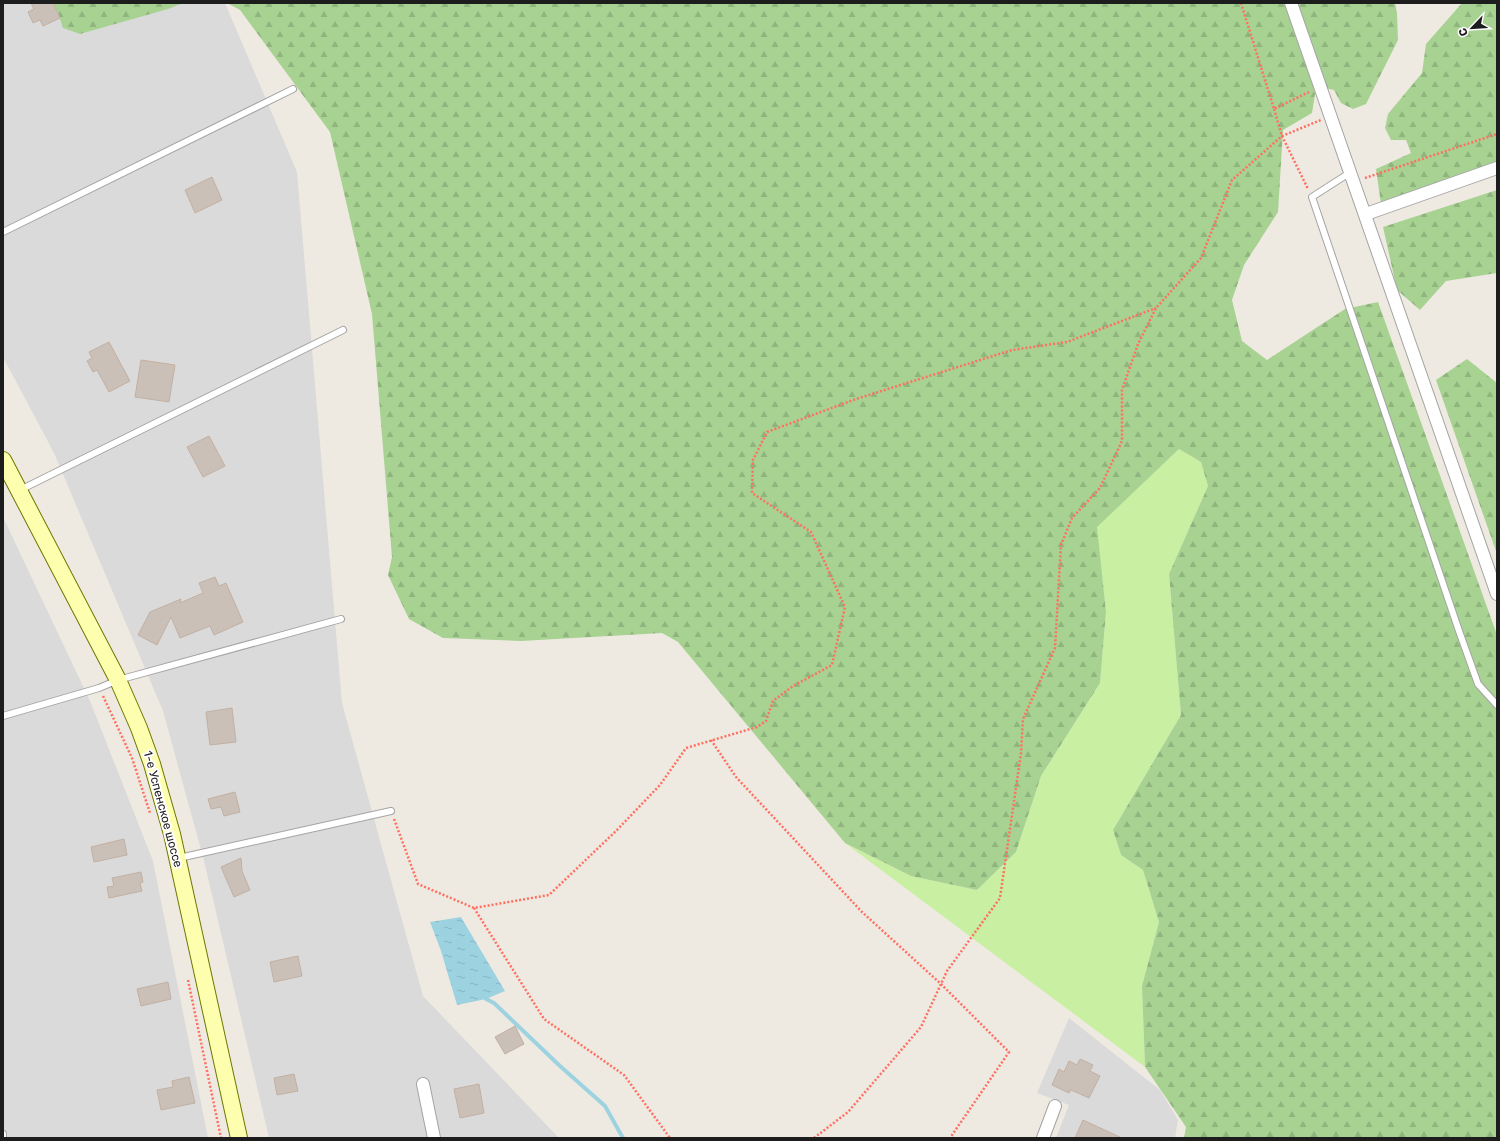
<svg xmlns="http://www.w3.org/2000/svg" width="1500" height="1141" font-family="Rubik,sans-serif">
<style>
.residential{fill:#dbdada}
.grass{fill:#c9efa2}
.forest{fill:url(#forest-firs)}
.water{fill:url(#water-ripples)}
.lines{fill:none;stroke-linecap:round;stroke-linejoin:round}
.stream{stroke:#9dd3e1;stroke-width:4}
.building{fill:#cbc0b7;stroke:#c2b0a2}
.lane-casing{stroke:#a4a4a4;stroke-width:8}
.street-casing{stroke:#a4a4a4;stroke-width:14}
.secondary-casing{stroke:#6d7700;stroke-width:18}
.path{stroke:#ff6f62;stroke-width:2.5;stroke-dasharray:2 2;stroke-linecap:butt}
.lane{stroke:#fff;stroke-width:6}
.street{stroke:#fff;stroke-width:12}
.secondary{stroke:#fdffaf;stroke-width:16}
.labels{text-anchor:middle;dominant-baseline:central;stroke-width:4;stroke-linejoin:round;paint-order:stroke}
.street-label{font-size:12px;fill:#1d1d1d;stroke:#fff}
</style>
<defs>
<pattern id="forest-firs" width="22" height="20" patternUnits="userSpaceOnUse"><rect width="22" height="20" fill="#a7d292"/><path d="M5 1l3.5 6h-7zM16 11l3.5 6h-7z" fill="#8fb47d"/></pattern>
<pattern id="water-ripples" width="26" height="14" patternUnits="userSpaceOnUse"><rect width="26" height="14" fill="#9dd3e1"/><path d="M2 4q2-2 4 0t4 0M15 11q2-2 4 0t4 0" fill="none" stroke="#87b5c1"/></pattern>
</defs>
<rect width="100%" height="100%" fill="#efeae1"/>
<g class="residential">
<path d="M 3,3 L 225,3 L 297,172 L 342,703 L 423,996 L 559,1138 L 269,1138 L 204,861 L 163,711 L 54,453 L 3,357 Z"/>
<path d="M 3,517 L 90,701 L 153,861 L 208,1138 L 3,1138 Z"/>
<path d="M 1069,1018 L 1160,1090 L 1178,1120 L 1175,1138 L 1056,1138 L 1069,1105 L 1037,1093 Z"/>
</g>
<path class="grass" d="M 1179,449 L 1201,462 L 1208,486 L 1169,574 L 1181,715 L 1113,830 L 1121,855 L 1143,870 L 1159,922 L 1142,986 L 1145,1067 L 845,843 L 911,876 L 977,890 L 1016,852 L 1041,776 L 1100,683 L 1106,612 L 1096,527 Z"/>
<g class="forest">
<path d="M 48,3 L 183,3 L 168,9 L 80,34 L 63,28 L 57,10 Z"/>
<path d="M 227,3 L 1395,3 L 1397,13 L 1398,40 L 1366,104 L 1353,109 L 1341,103 L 1334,90 L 1320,87 L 1308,63 L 1315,94 L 1312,113 L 1283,130 L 1278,212 L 1244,265 L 1232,300 L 1242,341 L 1267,360 L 1345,309 L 1378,302 L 1497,635 L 1497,1138 L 1184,1138 L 1186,1127 L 1145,1067 L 1142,986 L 1159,922 L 1143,870 L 1121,855 L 1113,830 L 1181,715 L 1169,574 L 1208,486 L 1201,462 L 1179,449 L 1097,527 L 1106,612 L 1100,683 L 1041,776 L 1016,852 L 977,890 L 911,876 L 845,843 L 678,642 L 662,633 L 521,641 L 443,638 L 409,619 L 388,575 L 392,557 L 372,314 L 330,132 L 240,10 Z"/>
<path d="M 1462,3 L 1497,3 L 1497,166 L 1381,204 L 1376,169 L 1411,153 L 1406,140 L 1391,140 L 1385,128 L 1388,114 L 1422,73 L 1426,44 Z"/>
<path d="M 1497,190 L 1497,273 L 1446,281 L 1420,310 L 1397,290 L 1383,227 Z"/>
<path d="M 1467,359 L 1497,383 L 1497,554 L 1436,380 Z"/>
</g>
<path class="water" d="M 461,917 L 505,991 L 486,999 L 457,1005 L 441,951 L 430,922 Z"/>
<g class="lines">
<path class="stream" d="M 486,999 L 494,1003 L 560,1066 L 605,1106 L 623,1138"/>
</g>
<g class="building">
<path d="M 31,3 L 53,3 L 60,18 L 43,26 L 40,20 L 33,23 L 28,12 L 34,9 Z"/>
<path d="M 212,177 L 222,200 L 195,213 L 185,190 Z"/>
<path d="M 109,342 L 130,381 L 109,392 L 97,370 L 93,372 L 87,361 L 92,358 L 89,352 Z"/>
<path d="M 141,360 L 175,365 L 169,402 L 135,397 Z"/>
<path d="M 209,436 L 225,466 L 203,477 L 187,447 Z"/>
<path d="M 215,577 L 219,586 L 226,583 L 243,622 L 214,635 L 210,626 L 180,638 L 171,617 L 157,645 L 138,635 L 150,612 L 181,599 L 180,603 L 203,593 L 199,583 Z"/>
<path d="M 232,708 L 236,742 L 210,745 L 206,712 Z"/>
<path d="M 235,792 L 240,812 L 224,816 L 221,807 L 211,809 L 208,799 Z"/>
<path d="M 124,839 L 127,855 L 94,862 L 91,847 Z"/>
<path d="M 241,858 L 242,871 L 250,890 L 234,897 L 221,867 Z"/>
<path d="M 141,872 L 143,882 L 140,883 L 142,891 L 109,898 L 107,887 L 114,886 L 112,878 Z"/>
<path d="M 298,956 L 302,976 L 274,982 L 270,962 Z"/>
<path d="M 168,982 L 171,999 L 141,1006 L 137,989 Z"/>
<path d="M 515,1026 L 524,1044 L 505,1054 L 495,1037 Z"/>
<path d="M 1080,1059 L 1093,1065 L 1090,1071 L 1100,1076 L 1089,1098 L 1071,1090 L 1069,1093 L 1052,1085 L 1059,1069 L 1064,1072 L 1069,1061 L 1077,1065 Z"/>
<path d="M 294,1074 L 298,1091 L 277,1095 L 274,1078 Z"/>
<path d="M 189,1077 L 195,1103 L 161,1110 L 157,1090 L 173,1087 L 172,1081 Z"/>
<path d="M 479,1084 L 484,1113 L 460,1118 L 454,1089 Z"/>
<path d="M 1083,1120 L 1122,1138 L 1075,1138 Z"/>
</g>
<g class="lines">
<defs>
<g id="lane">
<path d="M 1351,172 L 1312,197 L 1459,631 L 1478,684 L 1497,705"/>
<path d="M 3,232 L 293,89"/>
<path d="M 20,490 L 343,330"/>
<path d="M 3,716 L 99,688 L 118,680 L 341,619"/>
<path d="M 179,858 L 391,811"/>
<path d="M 3,1134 L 3,1138"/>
</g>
<g id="street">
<path d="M 1291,3 L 1497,594"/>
<path d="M 1366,214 L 1497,168"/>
<path d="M 423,1084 L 434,1138"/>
<path d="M 1043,1138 L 1055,1106"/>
</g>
<path id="secondary" d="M 3,460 L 118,680 L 139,728 L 152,764 L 172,834 L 239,1138"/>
</defs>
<use href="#lane" class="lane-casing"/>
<use href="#street" class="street-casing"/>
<use href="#secondary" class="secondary-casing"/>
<g class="path">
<path d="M 1241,3 L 1274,109 L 1309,92"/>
<path d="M 1274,109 L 1282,136 L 1308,189"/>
<path d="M 1365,178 L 1497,134"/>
<path d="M 103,696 L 132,758 L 150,813"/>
<path d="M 711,740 L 736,777 L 862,912 L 941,984 L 1009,1052 L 950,1138"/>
<path d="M 394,819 L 418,884 L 474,908 L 549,895 L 616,831 L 660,785 L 686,748 L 757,727 L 766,721 L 773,701 L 793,686 L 832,665 L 845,607 L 811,532 L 752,493 L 753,460 L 767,432 L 856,399 L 1012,350 L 1067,342 L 1156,308"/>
<path d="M 474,908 L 544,1019 L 624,1075 L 670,1138"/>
<path d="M 188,980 L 221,1138"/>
<path d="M 814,1138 L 848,1112 L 921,1027 L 947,971 L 1000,898 L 1021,753 L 1023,719 L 1055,648 L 1061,545 L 1072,518 L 1100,488 L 1122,441 L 1122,390 L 1138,344 L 1156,308 L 1201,258 L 1232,180 L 1282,136 L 1321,120"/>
</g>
<use href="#lane" class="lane"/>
<use href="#street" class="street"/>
<use href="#secondary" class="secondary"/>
</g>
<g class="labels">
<g class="street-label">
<text transform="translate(163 809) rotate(75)">1-е Успенское шоссе</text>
</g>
</g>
<rect width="1500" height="1141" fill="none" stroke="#1d1d1d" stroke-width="8"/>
<g transform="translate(1472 28) rotate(245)" stroke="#ffffff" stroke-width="3" paint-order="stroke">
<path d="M0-3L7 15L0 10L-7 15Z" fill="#1d1d1d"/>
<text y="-6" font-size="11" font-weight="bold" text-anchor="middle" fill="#1d1d1d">С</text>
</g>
</svg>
